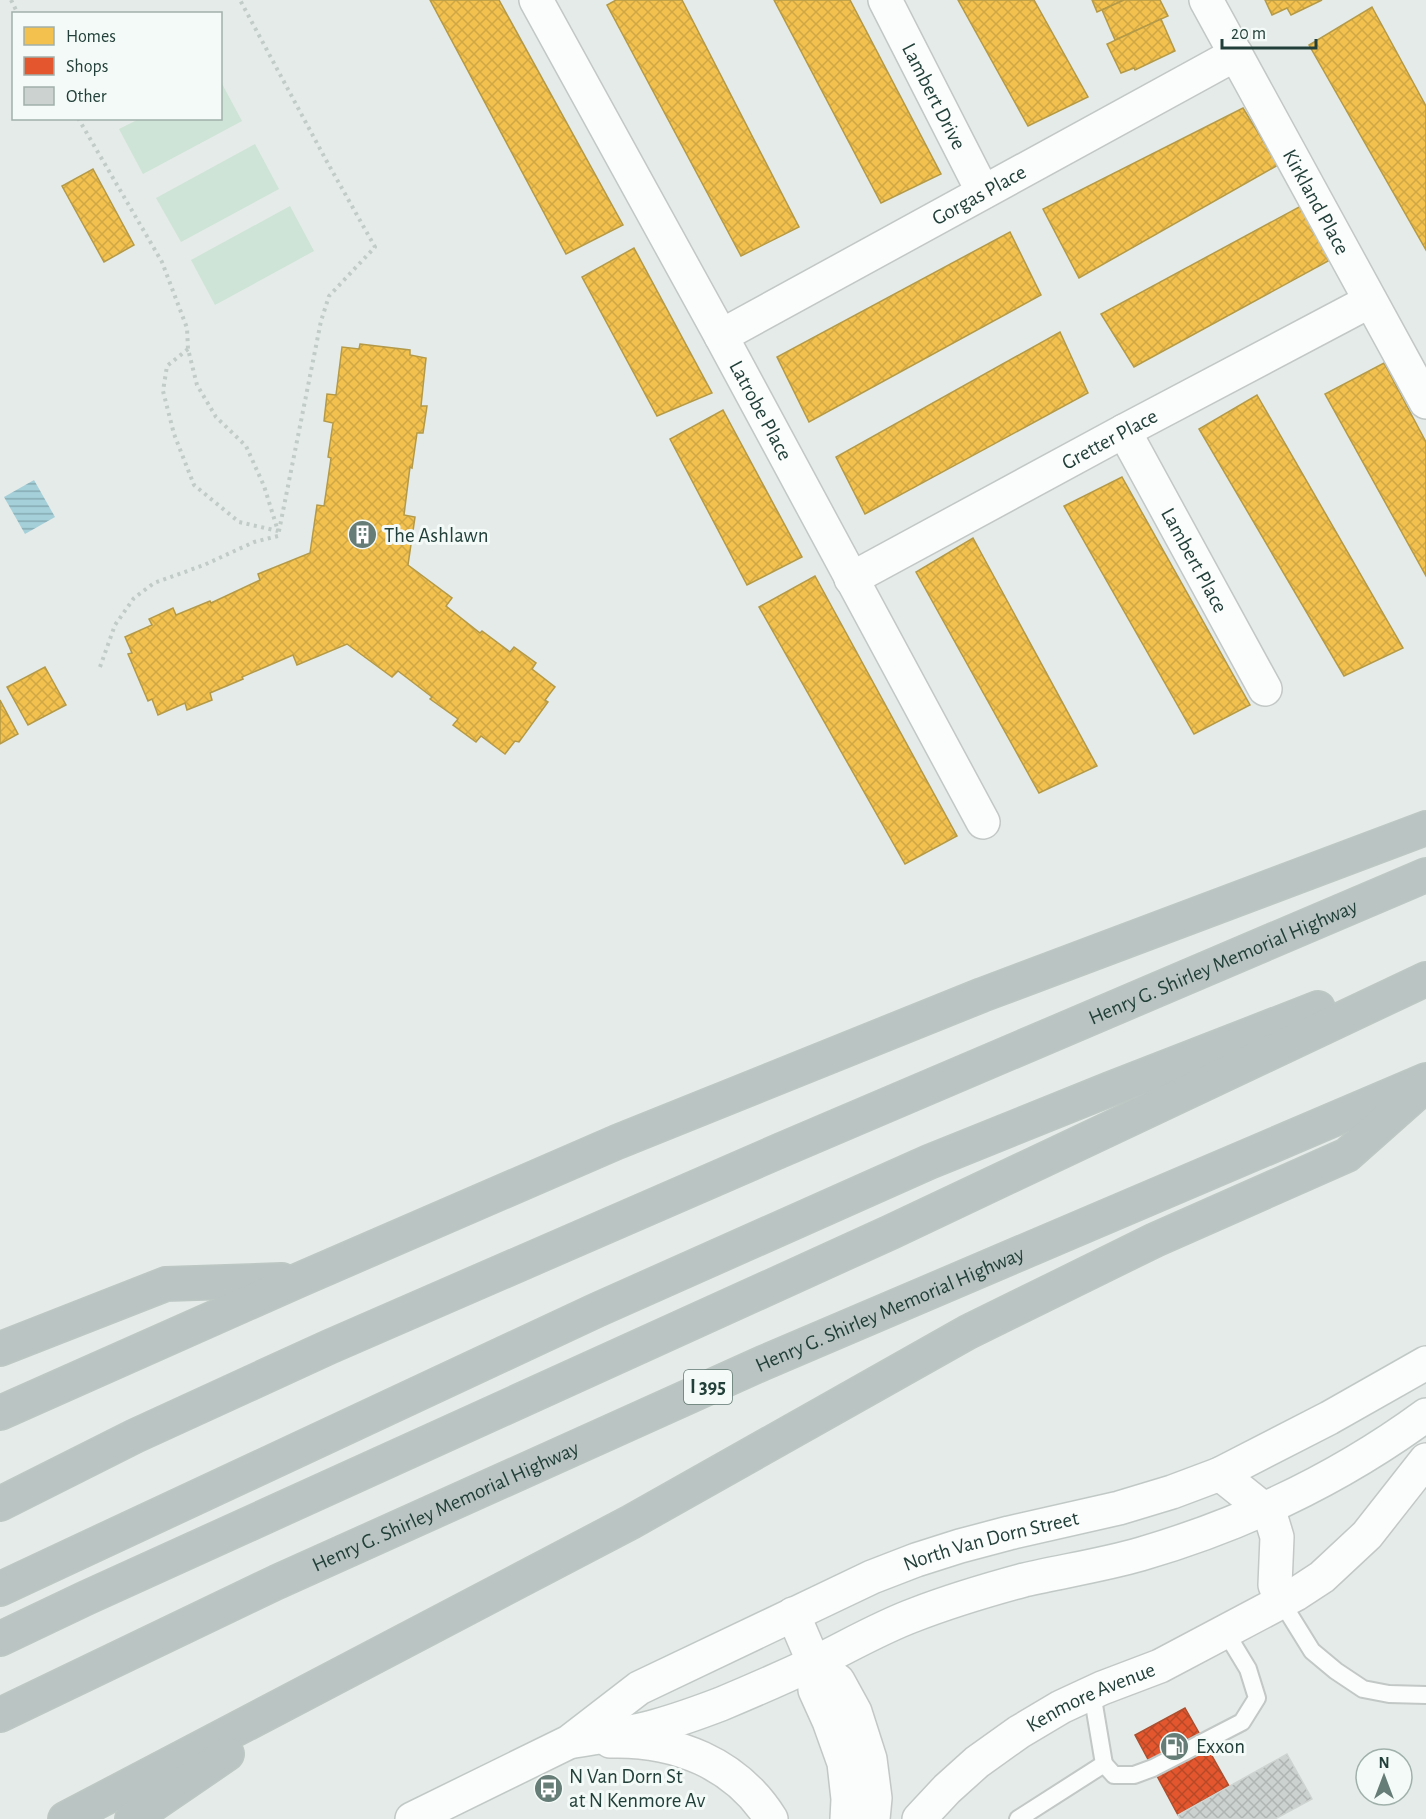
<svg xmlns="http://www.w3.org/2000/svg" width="1426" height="1819" font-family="'Alegreya Sans',sans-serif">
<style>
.green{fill:#cee4d6}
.water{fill:url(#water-rules)}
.homes{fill:url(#homes-cross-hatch);stroke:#b49a48;stroke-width:1.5}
.shops{fill:url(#shops-cross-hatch);stroke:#aa5031;stroke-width:1.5}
.building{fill:url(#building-cross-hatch);stroke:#ced4d1;stroke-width:1.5}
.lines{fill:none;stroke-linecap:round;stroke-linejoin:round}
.service-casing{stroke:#c2c8c6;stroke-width:20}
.minor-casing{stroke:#c2c8c6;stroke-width:36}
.tertiary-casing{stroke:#c2c8c6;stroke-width:36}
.secondary-casing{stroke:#c1c9c6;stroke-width:36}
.motorway-casing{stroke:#bdc7c4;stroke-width:36}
.path{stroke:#c1cbc8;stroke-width:4;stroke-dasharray:3 4.5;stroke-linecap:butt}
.service{stroke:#fbfcfc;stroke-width:16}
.minor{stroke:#fbfcfc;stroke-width:33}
.tertiary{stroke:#fbfcfc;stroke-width:33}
.secondary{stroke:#fbfcfc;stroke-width:33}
.motorway{stroke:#bac4c2;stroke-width:33}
.labels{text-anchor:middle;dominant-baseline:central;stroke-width:6;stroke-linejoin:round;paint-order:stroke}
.shield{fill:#f4faf7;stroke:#617872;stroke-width:1.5}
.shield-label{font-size:20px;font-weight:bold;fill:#224039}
.street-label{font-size:21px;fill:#224039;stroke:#f4faf7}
.poi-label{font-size:21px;fill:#224039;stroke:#f4faf7;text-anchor:start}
</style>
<defs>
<pattern id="water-rules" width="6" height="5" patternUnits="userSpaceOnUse" patternTransform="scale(1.5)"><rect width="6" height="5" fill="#a5d0da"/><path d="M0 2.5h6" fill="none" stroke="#86aab2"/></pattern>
<pattern id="homes-cross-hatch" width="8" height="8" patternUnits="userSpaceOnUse" patternTransform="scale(1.5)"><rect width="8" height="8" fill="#f2c14e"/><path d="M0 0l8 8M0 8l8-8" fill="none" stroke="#cfa745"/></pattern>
<pattern id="shops-cross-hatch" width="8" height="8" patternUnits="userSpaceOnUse" patternTransform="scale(1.5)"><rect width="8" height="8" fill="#e4572e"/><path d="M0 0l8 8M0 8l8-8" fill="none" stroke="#b84928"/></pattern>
<pattern id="building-cross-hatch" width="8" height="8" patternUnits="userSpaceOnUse" patternTransform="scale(1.5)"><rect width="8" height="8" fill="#ccd2d0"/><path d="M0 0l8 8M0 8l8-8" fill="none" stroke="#afb5b3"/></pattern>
</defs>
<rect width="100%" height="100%" fill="#e5ebe8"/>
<g class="green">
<path d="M 221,82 L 242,121 L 143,174 L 119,129 L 139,119 L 220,118 Z"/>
<path d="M 255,144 L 279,189 L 181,242 L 156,198 Z"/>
<path d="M 290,206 L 314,251 L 215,305 L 191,260 Z"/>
</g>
<path class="water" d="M 34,480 L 55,517 L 25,534 L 4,497 Z"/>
<g class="homes">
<path d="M 430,0 L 499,0 L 623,225 L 566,254 Z"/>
<path d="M 616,0 L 682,0 L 799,227 L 741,256 L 607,5 Z"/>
<path d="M 774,0 L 850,0 L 941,174 L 881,203 Z"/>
<path d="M 958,0 L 1034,0 L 1088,97 L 1028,126 Z"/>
<path d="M 1092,0 L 1124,0 L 1097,12 Z"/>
<path d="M 1124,0 L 1160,0 L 1168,16 L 1115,40 L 1102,10 Z"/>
<path d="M 1265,0 L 1322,0 L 1291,15 L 1287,8 L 1272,15 Z"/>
<path d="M 1372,7 L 1426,106 L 1426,250 L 1309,45 Z"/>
<path d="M 1161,19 L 1175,51 L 1135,70 L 1134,68 L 1121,73 L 1107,44 Z"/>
<path d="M 1243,108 L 1278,165 L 1079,278 L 1043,209 Z"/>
<path d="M 93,169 L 134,245 L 104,262 L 62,186 Z"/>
<path d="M 1301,206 L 1330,260 L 1134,367 L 1101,314 Z"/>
<path d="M 1010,232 L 1041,295 L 809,422 L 777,357 Z"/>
<path d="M 634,248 L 712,393 L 657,416 L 582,277 Z"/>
<path d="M 1060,332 L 1088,393 L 865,514 L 836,457 Z"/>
<path d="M 360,344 L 410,350 L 410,355 L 426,358 L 421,406 L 427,406 L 423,433 L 417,433 L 412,468 L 410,467 L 404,515 L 415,517 L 408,565 L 452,598 L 446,606 L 480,633 L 482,631 L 510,652 L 514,647 L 536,663 L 532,669 L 555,687 L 545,700 L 548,702 L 519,742 L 515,741 L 505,754 L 481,736 L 476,742 L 453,725 L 458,719 L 430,699 L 432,697 L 398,671 L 392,677 L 347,644 L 297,665 L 293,655 L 242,677 L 243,679 L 210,693 L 212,700 L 187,710 L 185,703 L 158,715 L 152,699 L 148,701 L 128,654 L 132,653 L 125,637 L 152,625 L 149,619 L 173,608 L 176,615 L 210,601 L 211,603 L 260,580 L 258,574 L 310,553 L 317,505 L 324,506 L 331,458 L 328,457 L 333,423 L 324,421 L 327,394 L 336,395 L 342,347 L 359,349 Z"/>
<path d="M 1384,363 L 1426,442 L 1426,576 L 1325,394 Z"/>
<path d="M 1257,395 L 1403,648 L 1344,676 L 1199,429 Z"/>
<path d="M 723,410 L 802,557 L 747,585 L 670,439 Z"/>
<path d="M 1122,477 L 1250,705 L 1194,734 L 1064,506 Z"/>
<path d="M 973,538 L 1097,766 L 1039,793 L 916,572 Z"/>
<path d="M 815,576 L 957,836 L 905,864 L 759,607 Z"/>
<path d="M 45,667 L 66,705 L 28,725 L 7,687 Z"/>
<path d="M 0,700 L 18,734 L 0,744 Z"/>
</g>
<path class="shops" d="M 1185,1708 L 1229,1786 L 1178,1815 L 1135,1735 Z"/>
<path class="building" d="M 1287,1754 L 1312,1799 L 1275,1819 L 1180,1819 L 1178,1815 Z"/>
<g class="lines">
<defs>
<g id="service">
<path d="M 1281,1601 L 1312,1651 L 1336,1671 L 1363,1689 L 1389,1694 L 1426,1695"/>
<path d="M 1104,1764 L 1114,1775 L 1134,1775 L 1153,1768 L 1242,1722 L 1257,1698 L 1248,1669 L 1225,1631"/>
<path d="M 1018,1819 L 1104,1764 L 1092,1693"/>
</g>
<g id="minor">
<path id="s1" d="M 536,0 L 721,336 L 983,822"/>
<path id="s2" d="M 885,0 L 983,192"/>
<path id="s3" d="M 1206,0 L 1426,402"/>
<path id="s4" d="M 721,336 L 1236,54"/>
<path id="s5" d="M 1124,431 L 1265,689"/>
<path id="s6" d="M 851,579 L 1124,431 L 1370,301"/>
</g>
<g id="tertiary">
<path d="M 1220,1474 L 1270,1514 L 1277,1537 L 1275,1585 L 1281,1601"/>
<path d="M 793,1614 L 814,1663 L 815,1690 L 829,1721 L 844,1763 L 848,1799 L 847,1819"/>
<path d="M 814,1663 L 838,1681 L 855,1712 L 870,1759 L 875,1798 L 873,1819"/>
<path d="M 610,1741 C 675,1739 736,1763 771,1819"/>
<path id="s7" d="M 919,1819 L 947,1789 L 977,1762 L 1019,1732 L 1061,1707 L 1102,1688 L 1160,1666 L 1296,1594 L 1322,1577 L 1367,1535 L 1426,1460"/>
</g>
<g id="secondary">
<path d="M 574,1741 C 601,1736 629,1734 656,1726 C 678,1720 700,1712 721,1704 C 752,1691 784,1677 814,1663 C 847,1647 879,1628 914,1615 C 950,1601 987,1590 1024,1580 C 1063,1571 1103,1565 1141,1554 C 1244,1524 1340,1478 1426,1415"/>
<path id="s8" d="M 412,1819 L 569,1742 L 639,1688 L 872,1577 L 916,1560 L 960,1546 L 1009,1533 L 1119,1508 L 1172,1492 L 1220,1474 L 1329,1418 L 1426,1363"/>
</g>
<g id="motorway">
<path d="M 0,1349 L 166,1284 L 282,1280"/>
<path d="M 0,1413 L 299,1280 L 617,1142 L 982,995 L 1426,828"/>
<path id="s9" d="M 0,1504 L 135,1436 L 329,1347 L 779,1151 L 1426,875"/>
<path d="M 0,1589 L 597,1310 L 929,1162 L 1110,1089 L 1318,1008"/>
<path d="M 0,1639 L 86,1598 L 891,1232 L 1426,979"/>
<path id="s10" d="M 0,1715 L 277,1582 L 763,1363 L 1426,1080"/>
<path d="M 65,1819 L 631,1522 L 968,1332 L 1155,1240 L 1347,1155 L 1418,1092"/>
<path d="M 132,1819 L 227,1754"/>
</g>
</defs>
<use href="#service" class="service-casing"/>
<use href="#minor" class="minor-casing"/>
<use href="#tertiary" class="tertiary-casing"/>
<use href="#secondary" class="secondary-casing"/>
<use href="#motorway" class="motorway-casing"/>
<g class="path">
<path d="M 11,0 L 18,14"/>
<path d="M 78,118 L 162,262 L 187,328 L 188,349 L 197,385 L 216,417 L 246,446 L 264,486 L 278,531"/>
<path d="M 188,349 L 167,366 L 163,391 L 174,434 L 194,485 L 239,522 L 278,531"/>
<path d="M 100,667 L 115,625 L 134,598 L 154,583 L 204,565 L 254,542 L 278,536 L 321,321 L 329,296 L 375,247 L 326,160 L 240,0"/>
</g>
<use href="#service" class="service"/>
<use href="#minor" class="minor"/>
<use href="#tertiary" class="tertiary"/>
<use href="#secondary" class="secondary"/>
<use href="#motorway" class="motorway"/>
</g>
<defs>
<symbol id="building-disc" viewBox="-11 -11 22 22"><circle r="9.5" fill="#667c76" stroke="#f4faf7"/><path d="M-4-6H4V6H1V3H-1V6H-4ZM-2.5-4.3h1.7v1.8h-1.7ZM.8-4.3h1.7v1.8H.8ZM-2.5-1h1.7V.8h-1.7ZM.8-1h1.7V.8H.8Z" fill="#fff"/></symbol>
<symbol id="fuel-disc" viewBox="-11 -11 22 22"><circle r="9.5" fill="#667c76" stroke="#f4faf7"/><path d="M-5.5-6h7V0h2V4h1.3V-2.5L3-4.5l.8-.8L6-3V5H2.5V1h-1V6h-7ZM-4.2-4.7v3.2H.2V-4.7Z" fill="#fff"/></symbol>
<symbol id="bus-disc" viewBox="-11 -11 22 22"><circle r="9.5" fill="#667c76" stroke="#f4faf7"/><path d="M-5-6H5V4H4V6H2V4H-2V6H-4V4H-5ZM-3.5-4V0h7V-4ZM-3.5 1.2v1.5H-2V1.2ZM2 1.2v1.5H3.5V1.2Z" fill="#fff"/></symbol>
</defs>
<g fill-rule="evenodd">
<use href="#building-disc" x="346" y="518" width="33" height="33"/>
<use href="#fuel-disc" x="1158" y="1730" width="33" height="33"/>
<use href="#bus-disc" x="532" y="1772" width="33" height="33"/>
</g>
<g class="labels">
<rect class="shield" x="684" y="1370" width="48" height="34" rx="4.5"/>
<g class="shield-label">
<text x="708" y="1387">I 395</text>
</g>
<g class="street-label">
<text stroke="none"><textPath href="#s2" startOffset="108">Lambert Drive</textPath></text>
<text stroke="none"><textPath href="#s4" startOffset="294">Gorgas Place</textPath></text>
<text stroke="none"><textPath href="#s3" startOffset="230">Kirkland Place</textPath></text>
<text stroke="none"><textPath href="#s1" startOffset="468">Latrobe Place</textPath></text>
<text stroke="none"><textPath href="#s6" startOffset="294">Gretter Place</textPath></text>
<text stroke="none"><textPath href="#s5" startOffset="147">Lambert Place</textPath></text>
<text stroke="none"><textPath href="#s9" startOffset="1338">Henry G. Shirley Memorial Highway</textPath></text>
<text stroke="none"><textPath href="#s10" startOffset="978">Henry G. Shirley Memorial Highway</textPath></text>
<text stroke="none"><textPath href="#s10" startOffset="492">Henry G. Shirley Memorial Highway</textPath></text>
<text stroke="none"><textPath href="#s8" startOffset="646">North Van Dorn Street</textPath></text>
<text stroke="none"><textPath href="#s7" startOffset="213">Kenmore Avenue</textPath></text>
</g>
<g class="poi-label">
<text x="384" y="535">The Ashlawn</text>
<text x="1196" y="1746">Exxon</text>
<text x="569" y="1776">N Van Dorn St<tspan x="569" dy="24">at N Kenmore Av</tspan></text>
</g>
</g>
<rect x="12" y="12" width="210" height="108" fill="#f4faf7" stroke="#a0b0ab" stroke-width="1.5"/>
<rect x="24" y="27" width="30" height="18" fill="#f2c14e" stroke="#a0b0ab" stroke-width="1.5"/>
<text x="66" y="42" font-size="18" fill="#224039">Homes</text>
<rect x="24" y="57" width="30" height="18" fill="#e4572e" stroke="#a0b0ab" stroke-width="1.5"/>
<text x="66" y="72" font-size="18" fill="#224039">Shops</text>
<rect x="24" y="87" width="30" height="18" fill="#ccd2d0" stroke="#a0b0ab" stroke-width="1.5"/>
<text x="66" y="102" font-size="18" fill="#224039">Other</text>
<g transform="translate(1384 1777)"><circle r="28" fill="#f4faf7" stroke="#a0b0ab" stroke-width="1.5"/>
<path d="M0-4.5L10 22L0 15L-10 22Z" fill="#667c76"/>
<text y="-9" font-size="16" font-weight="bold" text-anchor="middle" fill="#224039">N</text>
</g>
<path d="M1222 39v9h94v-9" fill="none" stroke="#224039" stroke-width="3"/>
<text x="1231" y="39" font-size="18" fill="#224039" stroke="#f4faf7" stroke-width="4.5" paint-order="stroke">20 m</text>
</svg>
